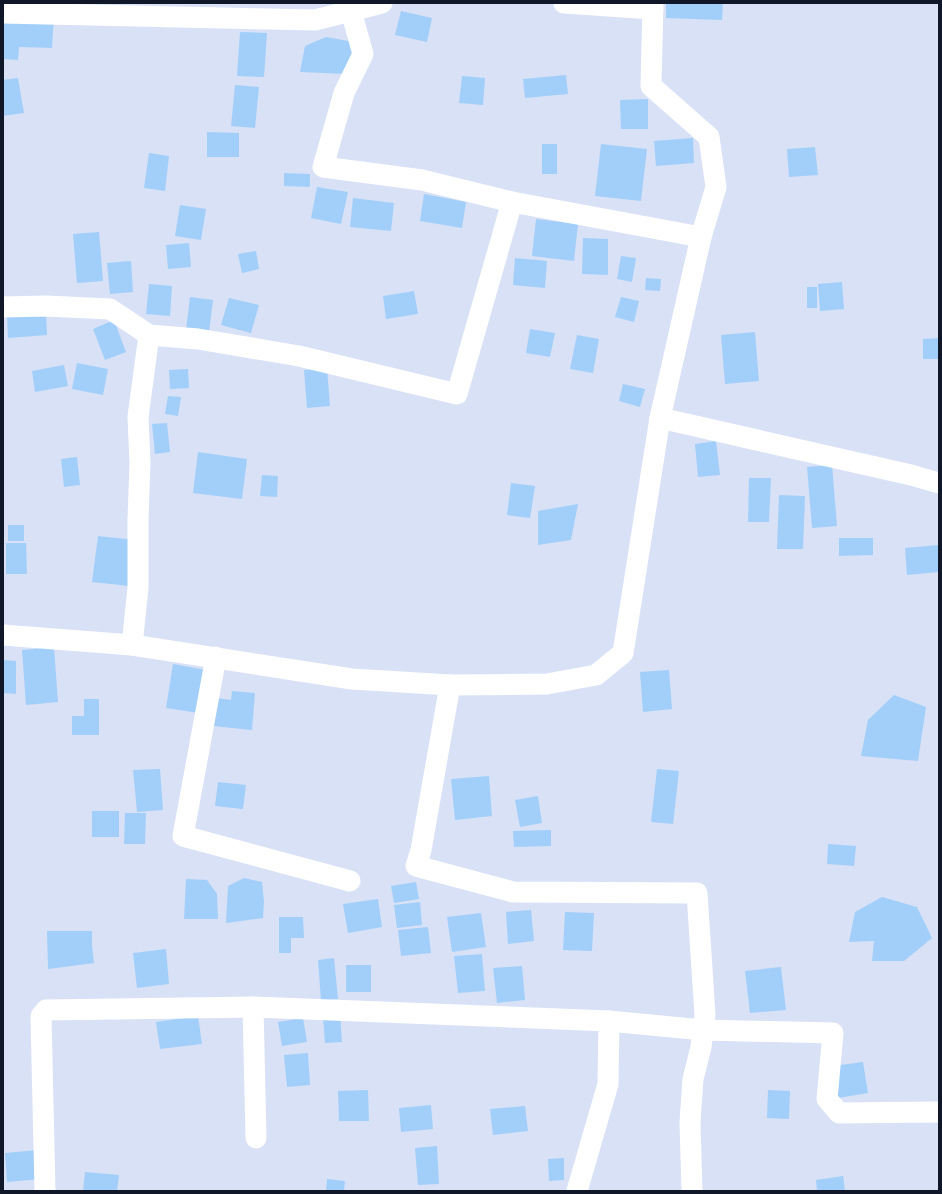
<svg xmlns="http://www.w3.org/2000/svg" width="942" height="1194" font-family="Lato,sans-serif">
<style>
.building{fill:#a2cff9}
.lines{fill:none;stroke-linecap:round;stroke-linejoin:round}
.street{stroke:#fff;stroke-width:21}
</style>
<rect width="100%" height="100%" fill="#d8e1f6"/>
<g class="building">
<path d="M 666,3 L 723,3 L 722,20 L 666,18 Z"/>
<path d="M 401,11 L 432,18 L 427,42 L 395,35 Z"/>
<path d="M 3,15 L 54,16 L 52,48 L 19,47 L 18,60 L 3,59 Z"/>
<path d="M 240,32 L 267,33 L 264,77 L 237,76 Z"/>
<path d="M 326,37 L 354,42 L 348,74 L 300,72 L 305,46 Z"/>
<path d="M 566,75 L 568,94 L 525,98 L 523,79 Z"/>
<path d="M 462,76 L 485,78 L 483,105 L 459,103 Z"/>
<path d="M 18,78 L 24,113 L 3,116 L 3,80 Z"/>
<path d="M 235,85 L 259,87 L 255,128 L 231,126 Z"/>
<path d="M 648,99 L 648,129 L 621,129 L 620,100 Z"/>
<path d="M 207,132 L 239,133 L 239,157 L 207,157 Z"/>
<path d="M 693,138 L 694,163 L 656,166 L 654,141 Z"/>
<rect x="542" y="144" width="15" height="30"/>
<path d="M 601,144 L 647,149 L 641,201 L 595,196 Z"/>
<path d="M 815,147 L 818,175 L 789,177 L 787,149 Z"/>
<path d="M 149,153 L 169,156 L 165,191 L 144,188 Z"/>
<path d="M 284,173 L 310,174 L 310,187 L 284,186 Z"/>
<path d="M 317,187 L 348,192 L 341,224 L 311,218 Z"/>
<path d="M 424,194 L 466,202 L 462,228 L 420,221 Z"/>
<path d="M 353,198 L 394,203 L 391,231 L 350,227 Z"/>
<path d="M 180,205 L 206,209 L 201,240 L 175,236 Z"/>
<path d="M 536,219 L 578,224 L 574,261 L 532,256 Z"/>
<path d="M 99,232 L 103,281 L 77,283 L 73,234 Z"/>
<path d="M 583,238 L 608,239 L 608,275 L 582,274 Z"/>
<path d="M 189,243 L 191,267 L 168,269 L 166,245 Z"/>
<path d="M 256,251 L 259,269 L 242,273 L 238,254 Z"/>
<path d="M 621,256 L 636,258 L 632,282 L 617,279 Z"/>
<path d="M 515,258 L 547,261 L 545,288 L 513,285 Z"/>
<path d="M 131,261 L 133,292 L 110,294 L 107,263 Z"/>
<path d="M 646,278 L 661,279 L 660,291 L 645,290 Z"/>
<path d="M 842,282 L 844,309 L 820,311 L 818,284 Z"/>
<path d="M 149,284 L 172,286 L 170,316 L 146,314 Z"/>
<rect x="807" y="287" width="10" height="21"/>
<path d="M 414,291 L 418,314 L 386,319 L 383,296 Z"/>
<path d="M 190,297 L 213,300 L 209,332 L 186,330 Z"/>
<path d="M 621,297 L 639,301 L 634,322 L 615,317 Z"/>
<path d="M 229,298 L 259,305 L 251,333 L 221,325 Z"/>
<path d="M 46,311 L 47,335 L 8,338 L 7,314 Z"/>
<path d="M 114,320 L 126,352 L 105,360 L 93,329 Z"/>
<path d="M 530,329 L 555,333 L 550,357 L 526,353 Z"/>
<path d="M 755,332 L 759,381 L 725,384 L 721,335 Z"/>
<path d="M 577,335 L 599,339 L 593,373 L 570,369 Z"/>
<path d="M 939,338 L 939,359 L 923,359 L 923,339 Z"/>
<path d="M 77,363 L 108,369 L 103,395 L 72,389 Z"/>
<path d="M 64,365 L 68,386 L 35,392 L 32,371 Z"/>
<path d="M 327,368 L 330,406 L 307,408 L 304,370 Z"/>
<path d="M 188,369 L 189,388 L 170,389 L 169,370 Z"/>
<path d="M 623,384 L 645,389 L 640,407 L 619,401 Z"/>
<path d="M 168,396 L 181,397 L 178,416 L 165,414 Z"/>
<path d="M 167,423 L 170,452 L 155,454 L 152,424 Z"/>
<path d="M 716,441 L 720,475 L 698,477 L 695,444 Z"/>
<path d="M 198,452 L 247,459 L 242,499 L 193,493 Z"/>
<path d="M 77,457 L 80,485 L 64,487 L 61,459 Z"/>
<path d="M 832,465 L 837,526 L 812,528 L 807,467 Z"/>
<path d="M 262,475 L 278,476 L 277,497 L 260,496 Z"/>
<path d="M 749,478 L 771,478 L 769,522 L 748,522 Z"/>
<path d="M 511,483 L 535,486 L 530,518 L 507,515 Z"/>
<path d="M 779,495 L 805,496 L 803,549 L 777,549 Z"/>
<path d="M 578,504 L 571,540 L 538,545 L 538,511 Z"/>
<rect x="8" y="525" width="16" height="16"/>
<path d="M 98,536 L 136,540 L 129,586 L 92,582 Z"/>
<path d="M 839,538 L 873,538 L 873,555 L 839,556 Z"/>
<path d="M 6,543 L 26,543 L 27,574 L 6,574 Z"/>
<path d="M 939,545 L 939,572 L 907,575 L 905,548 Z"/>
<path d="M 54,647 L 58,702 L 26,705 L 22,650 Z"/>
<path d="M 3,660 L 16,661 L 16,694 L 3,693 Z"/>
<path d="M 173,664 L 206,670 L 199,713 L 166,708 Z"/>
<path d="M 669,670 L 672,709 L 643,712 L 640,672 Z"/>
<path d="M 232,691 L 255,693 L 252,730 L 213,726 L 216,698 L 231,700 Z"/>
<path d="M 894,695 L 926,707 L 918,761 L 861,756 L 868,720 Z"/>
<path d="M 84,699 L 99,699 L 99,735 L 72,735 L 72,716 L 84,716 Z"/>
<path d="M 160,769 L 163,810 L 137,812 L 133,770 Z"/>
<path d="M 657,769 L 679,771 L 673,824 L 651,822 Z"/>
<path d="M 489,776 L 492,816 L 455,820 L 451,779 Z"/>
<path d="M 218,782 L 246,785 L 243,809 L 215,806 Z"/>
<path d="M 538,796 L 542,823 L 520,827 L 515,800 Z"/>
<rect x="92" y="811" width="27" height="26"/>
<path d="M 125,813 L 146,813 L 145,844 L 124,844 Z"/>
<path d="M 551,830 L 551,846 L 514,847 L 513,831 Z"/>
<path d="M 828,844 L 856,846 L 854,866 L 827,864 Z"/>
<path d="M 244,878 L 262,882 L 264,901 L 263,918 L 226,923 L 228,886 Z"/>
<path d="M 186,879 L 207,880 L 217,894 L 218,919 L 184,919 Z"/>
<path d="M 416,882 L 419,899 L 394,903 L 391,886 Z"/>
<path d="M 882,897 L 917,907 L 932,938 L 904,961 L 872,961 L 874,941 L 849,942 L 855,912 Z"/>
<path d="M 378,899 L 382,927 L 348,933 L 343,904 Z"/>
<path d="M 420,902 L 422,925 L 397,928 L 394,905 Z"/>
<path d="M 531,910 L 534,941 L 508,944 L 506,912 Z"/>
<path d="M 565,912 L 594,913 L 592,951 L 563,950 Z"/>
<path d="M 481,913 L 486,947 L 452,952 L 447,917 Z"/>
<path d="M 279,917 L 303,917 L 304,938 L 291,938 L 291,953 L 279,953 Z"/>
<path d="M 428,927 L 431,953 L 401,956 L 398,930 Z"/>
<path d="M 47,931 L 92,931 L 92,946 L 94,963 L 48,969 Z"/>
<path d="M 166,949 L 169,984 L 137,988 L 133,953 Z"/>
<path d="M 482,954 L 485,991 L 458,993 L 454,956 Z"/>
<path d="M 334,958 L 338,999 L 321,1001 L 318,960 Z"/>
<rect x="346" y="965" width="25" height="27"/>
<path d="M 522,966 L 525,1000 L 497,1003 L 493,968 Z"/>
<path d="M 781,967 L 786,1010 L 750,1013 L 745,971 Z"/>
<path d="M 340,1014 L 342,1042 L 325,1043 L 323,1016 Z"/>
<path d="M 198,1016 L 202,1044 L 160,1049 L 156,1022 Z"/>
<path d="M 303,1018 L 307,1042 L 282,1046 L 278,1022 Z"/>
<path d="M 308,1053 L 310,1085 L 287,1087 L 284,1055 Z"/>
<path d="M 863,1062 L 868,1093 L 838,1098 L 833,1066 Z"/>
<path d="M 368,1090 L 369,1121 L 339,1121 L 338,1091 Z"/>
<path d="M 768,1090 L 790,1091 L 789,1119 L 767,1118 Z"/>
<path d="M 431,1105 L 433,1129 L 401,1132 L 399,1108 Z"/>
<path d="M 525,1106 L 528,1131 L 493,1135 L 490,1109 Z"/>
<path d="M 437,1146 L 439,1184 L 418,1185 L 415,1148 Z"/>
<path d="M 38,1150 L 41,1179 L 7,1182 L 5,1153 Z"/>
<path d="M 564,1158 L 564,1180 L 549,1181 L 548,1159 Z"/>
<path d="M 85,1172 L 119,1175 L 117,1191 L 83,1191 Z"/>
<path d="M 843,1176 L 845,1191 L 817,1191 L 816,1180 Z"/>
<path d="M 327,1179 L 345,1181 L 344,1191 L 326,1191 Z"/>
</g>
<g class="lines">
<g class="street">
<path d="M 564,3 L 653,9"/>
<path d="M 653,3 L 651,86 L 709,137 L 716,187 L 701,237"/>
<path d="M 351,11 L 363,54 L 344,93 L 323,167 L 422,180 L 512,202"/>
<path d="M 3,13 L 315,20 L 382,3"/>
<path d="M 3,307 L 46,306 L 110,309 L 149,335 L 198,339 L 299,356 L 457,394 L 512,202 L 701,237 L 660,418 L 911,475 L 939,483"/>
<path d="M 3,635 L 132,645 L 352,679 L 450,685 L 547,684 L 596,675 L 623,653 L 660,418"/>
<path d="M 132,645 L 138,588 L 138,519 L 140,463 L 138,417 L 149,335"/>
<path d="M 216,657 L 183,836 L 350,881"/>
<path d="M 450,685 L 421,850 L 416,866 L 513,892 L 697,893 L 705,1015 L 701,1047 L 693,1079 L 690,1122 L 692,1191"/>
<path d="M 253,1007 L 256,1138"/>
<path d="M 45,1191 L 41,1016 L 46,1010 L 253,1007 L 609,1021"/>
<path d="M 577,1191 L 608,1084 L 609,1021 L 703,1030 L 833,1033 L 827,1099 L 839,1113 L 939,1112"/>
</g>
</g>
<rect width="942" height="1194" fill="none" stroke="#101729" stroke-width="8"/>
</svg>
